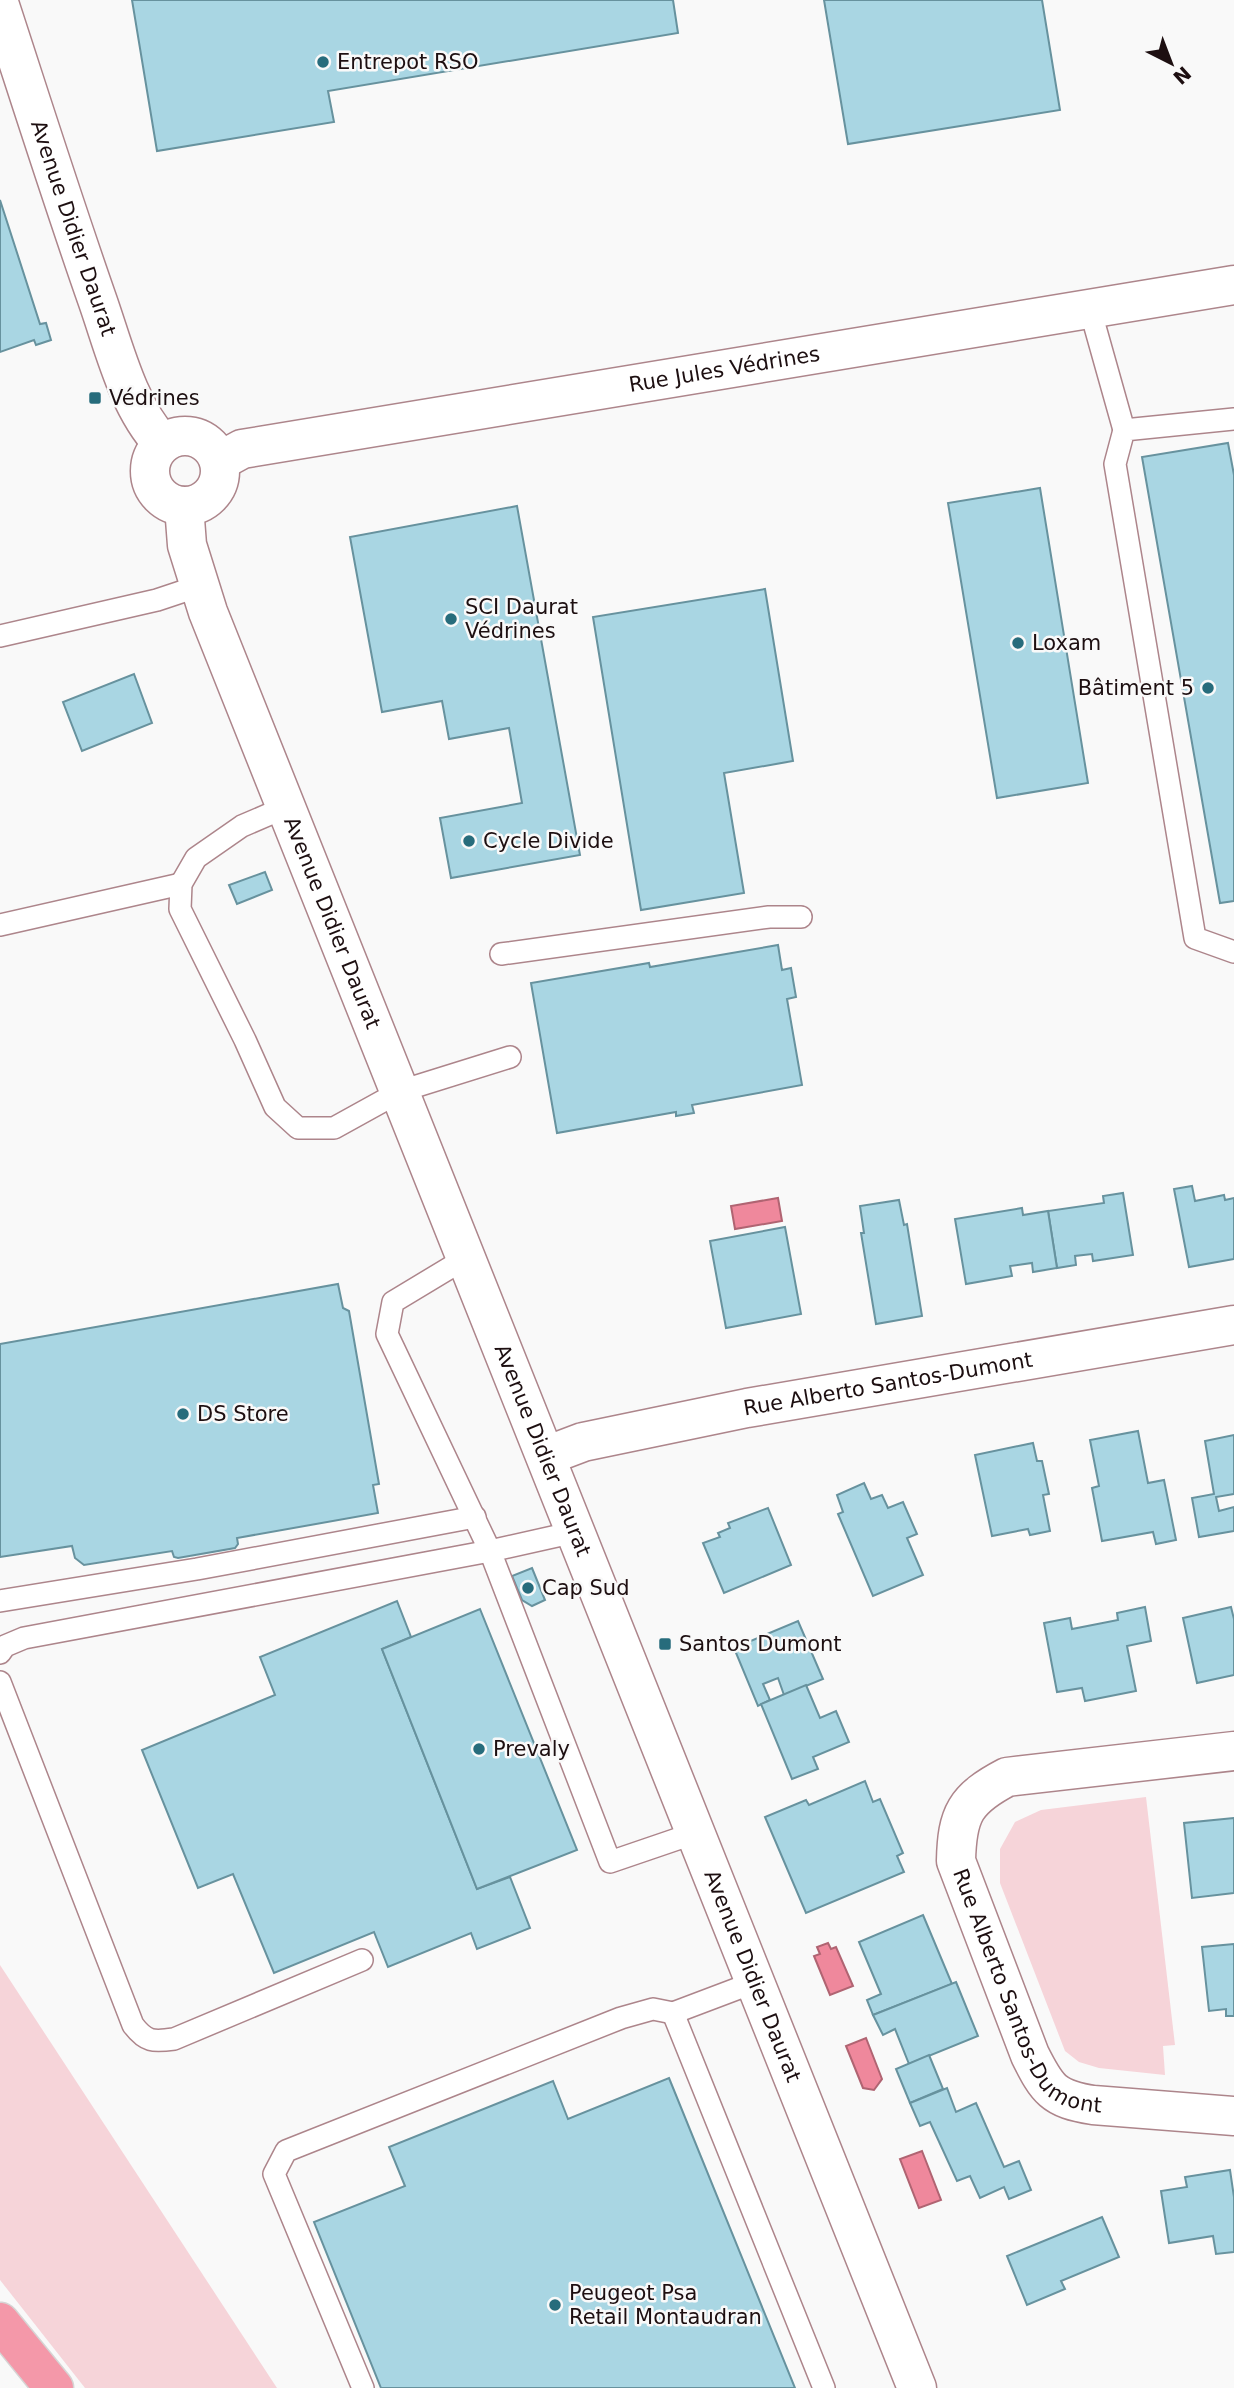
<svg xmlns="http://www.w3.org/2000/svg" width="1234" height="2388" font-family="'DejaVu Sans',sans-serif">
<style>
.green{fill:#f6d4d9}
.water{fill:#ef889c;stroke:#b06472;stroke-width:2}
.building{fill:#a9d6e3;stroke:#67929e;stroke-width:2}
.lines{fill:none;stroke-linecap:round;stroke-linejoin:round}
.service-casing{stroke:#ad858b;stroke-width:24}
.minor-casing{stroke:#ad858b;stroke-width:41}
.tertiary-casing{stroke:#ad858b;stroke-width:41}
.secondary-casing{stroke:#ad858b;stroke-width:41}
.motorway-casing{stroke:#d6d4d4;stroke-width:41}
.service{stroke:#fff;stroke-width:21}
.minor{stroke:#fff;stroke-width:38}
.tertiary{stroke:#fff;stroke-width:38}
.secondary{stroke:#fff;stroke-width:38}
.motorway{stroke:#f498a9;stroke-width:38}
.poi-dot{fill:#276c7c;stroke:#f9f9f9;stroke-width:2.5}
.labels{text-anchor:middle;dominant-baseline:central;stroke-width:5;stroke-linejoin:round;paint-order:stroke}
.poi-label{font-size:21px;fill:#1d0f11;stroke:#f9f9f9;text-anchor:start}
.street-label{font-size:21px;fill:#1d0f11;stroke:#f9f9f9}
</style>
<rect width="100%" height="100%" fill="#f9f9f9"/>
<g class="green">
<path d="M 1146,1797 L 1175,2045 L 1163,2046 L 1165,2075 L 1099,2068 L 1079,2062 L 1065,2051 L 1000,1883 L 1000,1849 L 1015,1822 L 1041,1810 Z"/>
<path d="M 0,1965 L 277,2388 L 85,2388 L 0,2280 Z"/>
</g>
<g class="water">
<path d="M 778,1198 L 782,1221 L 735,1229 L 731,1206 Z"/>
<path d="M 828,1943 L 831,1949 L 836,1947 L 853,1986 L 830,1995 L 814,1956 L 820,1954 L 817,1947 Z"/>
<path d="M 866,2038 L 882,2079 L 874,2090 L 863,2088 L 846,2046 Z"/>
<path d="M 922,2151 L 941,2200 L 919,2208 L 900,2159 Z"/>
</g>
<g class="building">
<path d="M 132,0 L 673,0 L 678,33 L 328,91 L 334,122 L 157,151 Z"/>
<path d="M 824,0 L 1042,0 L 1060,110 L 848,144 Z"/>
<path d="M 0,200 L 40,324 L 46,323 L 51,340 L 36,345 L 34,340 L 0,352 Z"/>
<path d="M 1228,443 L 1234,475 L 1234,901 L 1220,903 L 1142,457 Z"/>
<path d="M 1040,488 L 1088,783 L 997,798 L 948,503 Z"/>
<path d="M 517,506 L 580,855 L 451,878 L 440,818 L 522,803 L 509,728 L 449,739 L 442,701 L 382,712 L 350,537 Z"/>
<path d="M 765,589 L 793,761 L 724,773 L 744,893 L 641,910 L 593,617 Z"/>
<path d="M 134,674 L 152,723 L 82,751 L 63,702 Z"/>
<path d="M 265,872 L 272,890 L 237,904 L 229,885 Z"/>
<path d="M 778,945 L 782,970 L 791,968 L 796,997 L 787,999 L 802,1085 L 692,1105 L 694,1113 L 676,1116 L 676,1112 L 557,1133 L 531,983 L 649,963 L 650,967 Z"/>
<path d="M 1192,1186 L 1195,1201 L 1224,1195 L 1225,1200 L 1234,1198 L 1234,1259 L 1189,1267 L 1174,1189 Z"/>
<path d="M 1123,1193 L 1133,1255 L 1093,1261 L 1092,1254 L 1075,1256 L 1076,1265 L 1057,1268 L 1048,1211 L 1104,1203 L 1103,1196 Z"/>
<path d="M 899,1200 L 904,1225 L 907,1224 L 922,1316 L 876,1324 L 861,1233 L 864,1233 L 860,1206 Z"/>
<path d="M 1022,1208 L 1023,1215 L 1048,1211 L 1057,1268 L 1033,1272 L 1032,1263 L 1010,1266 L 1012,1276 L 966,1284 L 955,1219 Z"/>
<path d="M 785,1227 L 801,1314 L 726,1328 L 710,1241 Z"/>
<path d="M 338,1284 L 343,1308 L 349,1311 L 379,1484 L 373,1485 L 378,1513 L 237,1538 L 238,1544 L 235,1548 L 178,1558 L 174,1557 L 172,1551 L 84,1565 L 75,1558 L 72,1546 L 0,1557 L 0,1344 Z"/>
<path d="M 1138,1431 L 1148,1483 L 1164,1480 L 1176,1540 L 1156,1544 L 1153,1532 L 1102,1541 L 1092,1488 L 1099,1486 L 1090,1440 Z"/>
<path d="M 1234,1435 L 1234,1494 L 1216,1497 L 1219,1511 L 1234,1507 L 1234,1531 L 1199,1537 L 1192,1498 L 1214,1494 L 1205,1441 Z"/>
<path d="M 1033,1443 L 1037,1461 L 1042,1461 L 1049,1494 L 1043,1495 L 1050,1531 L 1030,1535 L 1028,1529 L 992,1536 L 975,1455 Z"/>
<path d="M 864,1483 L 871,1499 L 882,1495 L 888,1508 L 903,1502 L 917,1534 L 907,1538 L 923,1575 L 873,1596 L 838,1514 L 843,1512 L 837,1495 Z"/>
<path d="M 768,1508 L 791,1565 L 724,1593 L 703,1543 L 720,1537 L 718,1533 L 730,1528 L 728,1523 Z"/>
<path d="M 532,1568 L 545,1600 L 532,1606 L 522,1600 L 512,1576 Z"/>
<path d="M 397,1601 L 411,1637 L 382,1649 L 477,1889 L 510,1877 L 530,1928 L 477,1949 L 471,1933 L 388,1967 L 374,1932 L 274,1973 L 233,1874 L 198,1888 L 142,1750 L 275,1695 L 260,1657 Z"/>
<path d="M 1145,1607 L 1151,1641 L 1127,1646 L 1136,1691 L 1085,1701 L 1082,1688 L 1057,1692 L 1044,1623 L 1070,1618 L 1072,1629 L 1118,1620 L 1117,1613 Z"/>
<path d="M 1231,1607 L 1234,1619 L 1234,1675 L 1197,1683 L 1183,1618 Z"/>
<path d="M 480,1609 L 577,1850 L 477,1889 L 382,1649 Z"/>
<path d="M 798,1621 L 823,1679 L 784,1695 L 778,1678 L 763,1684 L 770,1700 L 758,1706 L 734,1648 Z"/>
<path d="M 806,1685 L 820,1718 L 836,1711 L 849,1742 L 813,1757 L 818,1769 L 792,1779 L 761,1704 Z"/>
<path d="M 865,1781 L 873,1802 L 880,1799 L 903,1853 L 897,1856 L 904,1872 L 806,1913 L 765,1817 L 806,1800 L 809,1805 Z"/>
<path d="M 1234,1818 L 1234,1893 L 1192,1898 L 1184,1823 Z"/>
<path d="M 923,1915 L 952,1984 L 873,2015 L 867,2000 L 881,1994 L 859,1942 Z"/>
<path d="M 1234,1944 L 1234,2016 L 1226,2016 L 1226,2009 L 1209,2011 L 1202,1947 Z"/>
<path d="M 956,1982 L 978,2036 L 909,2064 L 895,2029 L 883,2035 L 873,2015 Z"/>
<path d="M 929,2055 L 943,2089 L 910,2103 L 896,2069 Z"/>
<path d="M 669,2078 L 795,2388 L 381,2388 L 314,2222 L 405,2186 L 389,2147 L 553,2081 L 568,2119 Z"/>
<path d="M 947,2088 L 956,2112 L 976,2103 L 1004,2167 L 1019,2161 L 1031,2190 L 1009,2199 L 1004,2187 L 980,2198 L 970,2176 L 957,2181 L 930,2122 L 920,2126 L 910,2103 Z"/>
<path d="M 1230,2170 L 1234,2197 L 1234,2252 L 1216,2254 L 1213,2236 L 1169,2243 L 1161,2191 L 1187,2187 L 1185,2177 Z"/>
<path d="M 1102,2217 L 1119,2257 L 1061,2281 L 1065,2289 L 1027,2305 L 1007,2256 Z"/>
</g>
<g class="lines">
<defs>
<g id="service">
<path d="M 1090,309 L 1124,430"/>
<path d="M 1234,419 L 1124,430 L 1115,464 L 1195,938 L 1234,952"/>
<path d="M 0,636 L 157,600 L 199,586"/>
<path d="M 286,807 L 242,826 L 196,858 L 181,884 L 180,909 L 245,1040 L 275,1107 L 298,1128 L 334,1128 L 401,1091 L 510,1057"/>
<path d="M 0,925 L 181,884"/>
<path d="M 501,954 L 769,917 L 801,917"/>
<path d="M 575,1532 L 490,1551 L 610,1862 L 695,1833"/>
<path d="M 0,1601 L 197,1569 L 475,1517"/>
<path d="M 0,1653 L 5,1646 L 24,1638 L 490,1551 L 387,1334 L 393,1302 L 466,1258"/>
<path d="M 0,1682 L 133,2025 C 146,2042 153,2042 174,2039 L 362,1960"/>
<path d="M 755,1982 L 673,2013 L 824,2388"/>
<path d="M 363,2388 L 274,2174 L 286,2151 L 621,2018 L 653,2009 L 673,2013"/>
</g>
<g id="minor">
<path id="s1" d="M 546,1456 L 583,1442 L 747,1408 L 1234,1325"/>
<path id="s2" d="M 1234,1751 L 1007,1777 C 965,1799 957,1814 956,1861 L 1030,2055 C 1047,2089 1053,2099 1093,2105 L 1234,2116"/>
</g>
<g id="tertiary">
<path id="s3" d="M 220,461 L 242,449 L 1234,285"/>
</g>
<g id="secondary">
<path id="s4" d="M 0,6 C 32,104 63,202 97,299 C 114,347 127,405 162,443"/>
<circle cx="185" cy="471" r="35"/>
<path id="s5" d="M 184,506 L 187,545 L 208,612 L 917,2388"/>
</g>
<path id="motorway" d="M 0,2322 L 54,2388"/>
</defs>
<use href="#service" class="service-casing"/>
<use href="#minor" class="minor-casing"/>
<use href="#tertiary" class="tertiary-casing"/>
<use href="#secondary" class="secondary-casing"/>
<use href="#motorway" class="motorway-casing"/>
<use href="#service" class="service"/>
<use href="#minor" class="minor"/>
<use href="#tertiary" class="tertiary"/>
<use href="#secondary" class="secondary"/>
<use href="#motorway" class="motorway"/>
</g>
<g class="poi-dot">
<circle cx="323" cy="62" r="7"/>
<rect x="88" y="391" width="14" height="14" rx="3.5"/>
<circle cx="451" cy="619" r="7"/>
<circle cx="1018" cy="643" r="7"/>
<circle cx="1208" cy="688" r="7"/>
<circle cx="469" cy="841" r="7"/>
<circle cx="183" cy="1414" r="7"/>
<circle cx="528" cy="1588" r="7"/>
<rect x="658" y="1637" width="14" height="14" rx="3.5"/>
<circle cx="479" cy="1749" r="7"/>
<circle cx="555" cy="2305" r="7"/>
</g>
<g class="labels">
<g class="poi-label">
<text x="337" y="62">Entrepot RSO</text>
<text x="109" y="398">Védrines</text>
<text x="465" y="607">SCI Daurat<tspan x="465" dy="24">Védrines</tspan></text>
<text x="1032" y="643">Loxam</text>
<text x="1194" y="688" text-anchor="end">Bâtiment 5</text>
<text x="483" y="841">Cycle Divide</text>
<text x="197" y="1414">DS Store</text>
<text x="542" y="1588">Cap Sud</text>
<text x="679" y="1644">Santos Dumont</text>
<text x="493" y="1749">Prevaly</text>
<text x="569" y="2293">Peugeot Psa<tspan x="569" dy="24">Retail Montaudran</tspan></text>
</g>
<g class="street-label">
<text stroke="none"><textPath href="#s4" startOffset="234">Avenue Didier Daurat</textPath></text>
<text stroke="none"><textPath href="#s3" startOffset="514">Rue Jules Védrines</textPath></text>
<text stroke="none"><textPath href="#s5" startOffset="444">Avenue Didier Daurat</textPath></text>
<text stroke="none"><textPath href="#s1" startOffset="350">Rue Alberto Santos-Dumont</textPath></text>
<text stroke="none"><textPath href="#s5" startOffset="1012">Avenue Didier Daurat</textPath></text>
<text stroke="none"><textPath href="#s5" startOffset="1578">Avenue Didier Daurat</textPath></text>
<text stroke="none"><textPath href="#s2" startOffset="490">Rue Alberto Santos-Dumont</textPath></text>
</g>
</g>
<g transform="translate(1171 63) rotate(138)" stroke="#f9f9f9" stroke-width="5" paint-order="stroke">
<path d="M0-5L12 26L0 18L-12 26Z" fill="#1d0f11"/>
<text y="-10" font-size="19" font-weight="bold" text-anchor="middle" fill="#1d0f11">N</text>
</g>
</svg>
